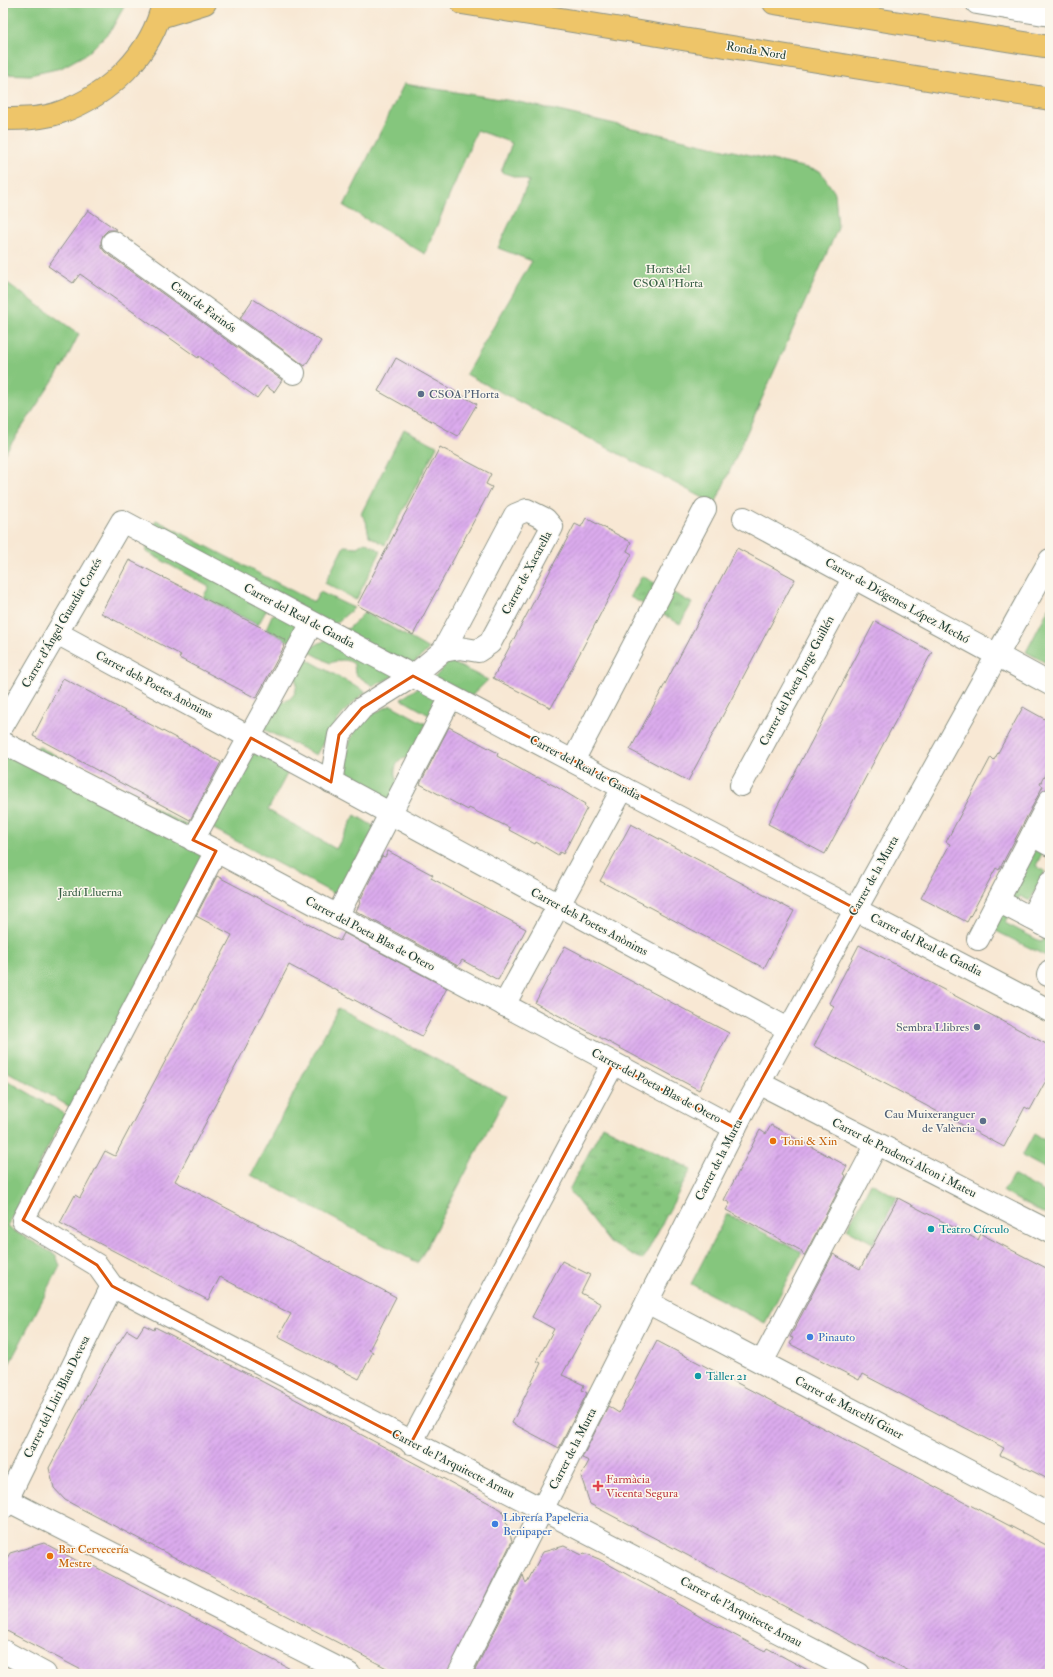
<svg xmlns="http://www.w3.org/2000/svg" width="1053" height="1677" font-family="'IM FELL Double Pica',serif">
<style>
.green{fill:#85c67d;stroke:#528258}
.park{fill:url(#park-tufts);stroke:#528258}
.building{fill:url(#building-hatch)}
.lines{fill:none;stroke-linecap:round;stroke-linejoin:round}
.street-casing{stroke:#8c9284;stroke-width:24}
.primary-casing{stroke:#8c9284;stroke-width:24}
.street{stroke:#fff;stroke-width:22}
.primary{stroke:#eec569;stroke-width:22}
.marked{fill:none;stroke:#de580e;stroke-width:3;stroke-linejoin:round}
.service-dot{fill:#5c6f8a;stroke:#fbf7ec;stroke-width:1.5}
.food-dot{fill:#e8710a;stroke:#fbf7ec;stroke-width:1.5}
.culture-dot{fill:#0f9aa8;stroke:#fbf7ec;stroke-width:1.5}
.shop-dot{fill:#3f7fe0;stroke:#fbf7ec;stroke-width:1.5}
.health-dot{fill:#e0444e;stroke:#fbf7ec;stroke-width:1.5}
.labels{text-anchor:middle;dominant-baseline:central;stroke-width:3;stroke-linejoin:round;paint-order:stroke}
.street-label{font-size:12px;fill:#1f3d34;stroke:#fbf7ec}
.park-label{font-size:12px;fill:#385f46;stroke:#fbf7ec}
.service-label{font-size:12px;fill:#4e5e75;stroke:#fbf7ec;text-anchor:end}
.food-label{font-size:12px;fill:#c56008;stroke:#fbf7ec;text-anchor:start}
.culture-label{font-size:12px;fill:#0d838f;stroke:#fbf7ec;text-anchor:start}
.shop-label{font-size:12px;fill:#366cbe;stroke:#fbf7ec;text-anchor:start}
.health-label{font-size:12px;fill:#be3a42;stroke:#fbf7ec;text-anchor:start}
</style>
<defs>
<pattern id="park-tufts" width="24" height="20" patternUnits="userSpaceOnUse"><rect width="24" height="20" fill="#85c67d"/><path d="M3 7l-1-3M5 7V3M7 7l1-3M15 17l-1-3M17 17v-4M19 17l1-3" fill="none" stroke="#6ca267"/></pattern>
<pattern id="building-hatch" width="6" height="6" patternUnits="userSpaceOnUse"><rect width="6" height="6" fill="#dbabed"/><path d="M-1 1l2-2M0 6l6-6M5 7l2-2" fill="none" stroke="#b18cc1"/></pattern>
</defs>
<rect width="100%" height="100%" fill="#fbf7ec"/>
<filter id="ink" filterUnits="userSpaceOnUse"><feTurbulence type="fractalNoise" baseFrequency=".025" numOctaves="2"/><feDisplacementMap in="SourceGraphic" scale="8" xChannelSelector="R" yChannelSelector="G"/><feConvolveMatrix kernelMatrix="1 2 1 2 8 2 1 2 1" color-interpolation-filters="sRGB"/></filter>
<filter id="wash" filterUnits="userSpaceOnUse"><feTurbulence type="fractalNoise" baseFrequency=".012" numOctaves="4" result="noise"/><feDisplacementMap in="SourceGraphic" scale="16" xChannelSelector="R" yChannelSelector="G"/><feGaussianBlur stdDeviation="0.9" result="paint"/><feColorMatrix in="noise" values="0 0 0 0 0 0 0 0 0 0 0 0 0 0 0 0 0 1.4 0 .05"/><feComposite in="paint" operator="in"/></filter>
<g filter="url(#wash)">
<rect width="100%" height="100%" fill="#f8e8d4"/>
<g class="green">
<path d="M 3,3 L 126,3 L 111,30 L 88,53 L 61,68 L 30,75 L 3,74 Z"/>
<path d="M 404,84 L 519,102 L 820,171 L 835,193 L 838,228 L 715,504 L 466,374 L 532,261 L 498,248 L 529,181 L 501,172 L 512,143 L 477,130 L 425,254 L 344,206 Z"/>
<path d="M 3,280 L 79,334 L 64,364 L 3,456 Z"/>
<path d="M 404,429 L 437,446 L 385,545 L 369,536 L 366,521 L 361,514 Z"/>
<path d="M 156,520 L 314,602 L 320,592 L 354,608 L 329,629 L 296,645 L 266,629 L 272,615 L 292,608 L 267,609 L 258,625 L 203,597 L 209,587 L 147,552 L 146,542 Z"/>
<path d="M 365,542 L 381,551 L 356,600 L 325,583 L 344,546 L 357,547 Z"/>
<path d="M 1050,606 L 1050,665 L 1026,652 Z"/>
<path d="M 365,612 L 429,649 C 414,665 394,677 373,686 L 355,674 L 354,664 C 346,658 339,660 330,663 L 306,650 L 349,628 Z"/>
<path d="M 301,656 L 366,692 C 341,711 332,728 316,755 L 263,729 L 277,702 C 295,703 301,686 293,672 Z"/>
<path d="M 449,661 L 488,680 L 443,723 L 401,699 L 438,674 Z"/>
<path d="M 391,705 L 426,724 L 410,757 L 399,760 C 394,769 393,775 399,784 L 388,805 C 378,799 367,795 358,788 C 339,773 346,737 362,721 C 369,714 382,710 391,705 Z"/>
<path d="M 38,746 L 190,827 L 208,854 L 72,1108 L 3,1069 L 3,751 L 29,763 Z"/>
<path d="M 253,750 L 289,770 L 268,810 L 336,849 L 355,815 L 375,827 L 338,896 L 212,828 Z"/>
<path d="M 1036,845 L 1044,849 L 1036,866 L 1045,871 L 1030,901 L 1020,896 L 1017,901 L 1010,898 Z"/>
<path d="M 1002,910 L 1010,913 L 1005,923 L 1042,942 L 1047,934 L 1050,935 L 1050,948 L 1046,956 L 992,929 Z"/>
<path d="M 338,1008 L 506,1096 L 418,1263 L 251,1175 Z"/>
<path d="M 3,1078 L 65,1114 L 7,1227 L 56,1255 L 60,1266 L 3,1376 Z"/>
<path d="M 1034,1134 L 1046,1141 L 1050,1155 L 1050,1171 L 1022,1156 Z"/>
<path d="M 1013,1175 L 1050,1195 L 1050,1217 L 1003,1192 Z"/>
<path d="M 871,1183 L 897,1197 L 873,1243 L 847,1229 Z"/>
<path d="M 727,1214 L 802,1252 L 765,1323 L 691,1284 Z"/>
</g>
<g class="park">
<path d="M 642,576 L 692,603 L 680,624 L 630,597 Z"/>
<path d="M 603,1126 L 691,1169 L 643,1260 L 610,1243 L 569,1190 Z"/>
</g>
<g id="blocks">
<g class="building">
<path d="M 88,210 L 117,230 L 108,230 L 103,235 L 101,241 L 101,247 L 105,252 L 282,380 L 274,392 L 266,386 L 257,398 L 199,356 L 198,358 L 80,274 L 73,283 L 48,266 Z"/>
<path d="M 253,299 L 321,341 L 305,366 L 240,318 Z"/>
<path d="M 396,358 L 477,404 L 458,436 L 378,391 Z"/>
<path d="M 440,447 L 491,474 L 486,484 L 492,487 L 413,635 L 357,605 Z"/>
<path d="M 586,518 L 631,542 L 627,551 L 632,554 L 551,708 L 493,678 L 575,524 L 581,527 Z"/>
<path d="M 737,548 L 795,579 L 688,781 L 630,750 Z"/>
<path d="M 129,560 L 286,640 L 283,646 L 284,647 L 256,698 L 179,658 L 181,655 L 101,613 Z"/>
<path d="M 875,621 L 932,652 L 825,854 L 768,824 Z"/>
<path d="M 63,678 L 221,762 L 190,820 L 33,736 Z"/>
<path d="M 1023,707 L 1050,722 L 1050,765 L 1040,784 L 1043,786 L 999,870 L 996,868 L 967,922 L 921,898 L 950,844 L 946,842 L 991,757 L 994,760 Z"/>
<path d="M 449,727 L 498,753 L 497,756 L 536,778 L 537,777 L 555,786 L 585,804 L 584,806 L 587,808 L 563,854 L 560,852 L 558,855 L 536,842 L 535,844 L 509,830 L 510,828 L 469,808 L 468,810 L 420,784 Z"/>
<path d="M 631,824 L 794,911 L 764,968 L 600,881 Z"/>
<path d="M 388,851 L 433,875 L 431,878 L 526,929 L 498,980 L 462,960 L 458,966 L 356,911 L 360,903 L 359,902 L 382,856 L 385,857 Z"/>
<path d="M 217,876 L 340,941 L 344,933 L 447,988 L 422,1036 L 289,965 L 175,1181 L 396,1297 L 369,1350 L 373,1352 L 359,1379 L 278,1337 L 291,1314 L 220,1277 L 208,1300 L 60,1223 L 75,1195 L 80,1198 L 105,1151 L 115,1156 L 232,935 L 196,916 Z"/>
<path d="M 859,945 L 1050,1046 L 1050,1073 L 1030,1110 L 1025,1107 L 1004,1147 L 814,1046 L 834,1006 L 829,1003 Z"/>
<path d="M 565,946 L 729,1033 L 699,1090 L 535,1003 Z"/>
<path d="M 771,1125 L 847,1166 L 843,1174 L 846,1176 L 804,1256 L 800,1250 L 726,1210 L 730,1203 L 724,1200 L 760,1130 L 766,1134 Z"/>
<path d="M 898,1198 L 978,1240 L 981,1234 L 1050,1270 L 1050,1480 L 1000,1455 L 1004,1448 L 862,1374 L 859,1380 L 790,1344 L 793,1338 L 790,1337 L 833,1254 L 860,1269 Z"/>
<path d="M 562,1261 L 590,1275 L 581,1293 L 601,1304 L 562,1375 L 584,1385 L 582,1390 L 587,1393 L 559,1448 L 512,1423 L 541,1363 L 537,1361 L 554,1329 L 532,1317 Z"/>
<path d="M 144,1325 L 154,1330 L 155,1327 L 250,1375 L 502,1510 L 512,1541 L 447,1674 L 398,1674 L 78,1507 L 65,1500 L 54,1488 L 49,1468 L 87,1396 L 117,1344 L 118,1344 L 127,1330 L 137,1336 Z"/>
<path d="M 657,1341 L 1050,1547 L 1050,1674 L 913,1674 L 590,1504 L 581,1476 L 589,1461 L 582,1458 L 608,1406 L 619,1413 Z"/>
<path d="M 44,1543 L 85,1565 L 86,1562 L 300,1674 L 89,1674 L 3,1629 L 3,1565 L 10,1553 Z"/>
<path d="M 564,1546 L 582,1555 L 584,1553 L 599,1559 L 677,1602 L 676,1603 L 706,1620 L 765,1651 L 767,1648 L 815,1674 L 473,1674 L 523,1575 L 526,1584 L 543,1552 Z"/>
</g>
</g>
</g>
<g filter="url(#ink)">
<use href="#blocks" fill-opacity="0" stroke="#8c9284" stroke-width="1"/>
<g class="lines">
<defs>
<g id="street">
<path d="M 977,3 L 1050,15"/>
<path d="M 113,242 L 294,373"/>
<path d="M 744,518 L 1050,684"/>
<path d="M 57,633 L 788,1029"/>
<path d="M 3,725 L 122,521 L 623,788 L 1050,1011"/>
<path d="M 3,743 L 216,851 L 735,1128"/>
<path d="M 573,761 L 705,509"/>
<path d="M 331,782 L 339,735 L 362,708 L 413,676 L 443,651 L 515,515 L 527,510 L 545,519 L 552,527 L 490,643 L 478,651 L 460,648 L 443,651"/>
<path d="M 741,785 L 854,577"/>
<path d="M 1032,835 L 1050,845"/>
<path d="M 193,840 L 312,623"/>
<path d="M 216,851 L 23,1220 L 97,1265 L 112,1286 L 859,1674"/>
<path d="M 998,901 L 1050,928"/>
<path d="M 337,916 L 451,697"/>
<path d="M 1031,918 L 1050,882"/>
<path d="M 978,939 L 1050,800"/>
<path d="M 1048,975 L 1050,971"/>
<path d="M 504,1005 L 623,788"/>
<path d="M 759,1083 L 1050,1232"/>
<path d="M 647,1302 L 1050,1514"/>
<path d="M 762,1362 L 877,1144"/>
<path d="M 411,1443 L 613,1064"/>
<path d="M 7,1500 L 349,1674"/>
<path d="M 3,1508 L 112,1286"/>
<path d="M 3,1651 L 45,1674"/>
<path d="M 459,1674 L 743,1112 L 1050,560"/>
</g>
<g id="primary">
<path d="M 462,3 L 1050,99"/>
<path d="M 774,3 L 1050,47"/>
<path d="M 160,17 L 205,3"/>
<path d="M 3,119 C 22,119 42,119 61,112 C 109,95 152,54 163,3"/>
</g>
</defs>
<use href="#street" class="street-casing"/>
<use href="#primary" class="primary-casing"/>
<use href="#street" class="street"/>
<use href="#primary" class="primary"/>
</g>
</g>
<path class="marked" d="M 413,676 L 856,909 L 735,1128 L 613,1064 L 411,1443 L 112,1286 L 97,1265 L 23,1220 L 216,851 L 193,840 L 251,738 L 331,782 L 339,735 L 362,708 Z"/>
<g class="service-dot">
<circle cx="421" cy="394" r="4"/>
<circle cx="977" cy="1027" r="4"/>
<circle cx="983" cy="1121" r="4"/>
</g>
<g class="food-dot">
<circle cx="773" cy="1141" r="4"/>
<circle cx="50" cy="1556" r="4"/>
</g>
<g class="culture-dot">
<circle cx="931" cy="1229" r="4"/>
<circle cx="698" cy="1376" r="4"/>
</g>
<g class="shop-dot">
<circle cx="810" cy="1337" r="4"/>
<circle cx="495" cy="1524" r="4"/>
</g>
<path class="health-dot" d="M596 1480h4v4h4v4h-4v4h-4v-4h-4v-4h4z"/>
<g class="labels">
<g class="street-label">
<text transform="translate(756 51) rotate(9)">Ronda Nord</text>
<text transform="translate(203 307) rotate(36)">Camí de Farinós</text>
<text transform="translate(527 573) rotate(-62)">Carrer de Xacarella</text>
<text transform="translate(897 601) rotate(29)">Carrer de Diógenes López Mechó</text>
<text transform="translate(299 616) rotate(28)">Carrer del Real de Gandia</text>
<text transform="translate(62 623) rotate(-60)">Carrer d'Ángel Guardia Cortés</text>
<text transform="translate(797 681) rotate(-62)">Carrer del Poeta Jorge Guillén</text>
<text transform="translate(154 685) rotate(28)">Carrer dels Poetes Anònims</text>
<text transform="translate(585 768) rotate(28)">Carrer del Real de Gandia</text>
<text transform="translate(874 876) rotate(-61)">Carrer de la Murta</text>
<text transform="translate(589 922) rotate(28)">Carrer dels Poetes Anònims</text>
<text transform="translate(370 934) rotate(28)">Carrer del Poeta Blas de Otero</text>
<text transform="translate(926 945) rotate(27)">Carrer del Real de Gandia</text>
<text transform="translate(656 1086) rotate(28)">Carrer del Poeta Blas de Otero</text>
<text transform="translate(904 1158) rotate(27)">Carrer de Prudenci Alcon i Mateu</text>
<text transform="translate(719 1160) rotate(-63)">Carrer de la Murta</text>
<text transform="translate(57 1397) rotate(-64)">Carrer del Lliri Blau Devesa</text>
<text transform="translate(849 1408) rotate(28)">Carrer de Marcel·lí Giner</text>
<text transform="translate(573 1449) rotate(-63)">Carrer de la Murta</text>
<text transform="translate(453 1464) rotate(27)">Carrer de l'Arquitecte Arnau</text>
<text transform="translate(741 1612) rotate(28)">Carrer de l'Arquitecte Arnau</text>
</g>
<g class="park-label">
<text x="668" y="269">Horts del<tspan x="668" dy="14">CSOA l'Horta</tspan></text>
<text x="90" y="892">Jardí Lluerna</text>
</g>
<g class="service-label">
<text x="429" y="394" text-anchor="start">CSOA l'Horta</text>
<text x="969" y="1027">Sembra Llibres</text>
<text x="975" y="1114">Cau Muixeranguer<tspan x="975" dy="14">de València</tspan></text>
</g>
<g class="food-label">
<text x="781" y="1141">Toni &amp; Xin</text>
<text x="58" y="1549">Bar Cervecería<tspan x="58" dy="14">Mestre</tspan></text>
</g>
<g class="culture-label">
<text x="939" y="1229">Teatro Círculo</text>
<text x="706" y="1376">Taller 21</text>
</g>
<g class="shop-label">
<text x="818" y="1337">Pinauto</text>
<text x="503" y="1517">Librería Papeleria<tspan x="503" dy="14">Benipaper</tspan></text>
</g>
<g class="health-label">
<text x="606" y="1479">Farmàcia<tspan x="606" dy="14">Vicenta Segura</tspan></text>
</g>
</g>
<rect width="1053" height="1677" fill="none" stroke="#fbf7ec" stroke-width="16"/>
</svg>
